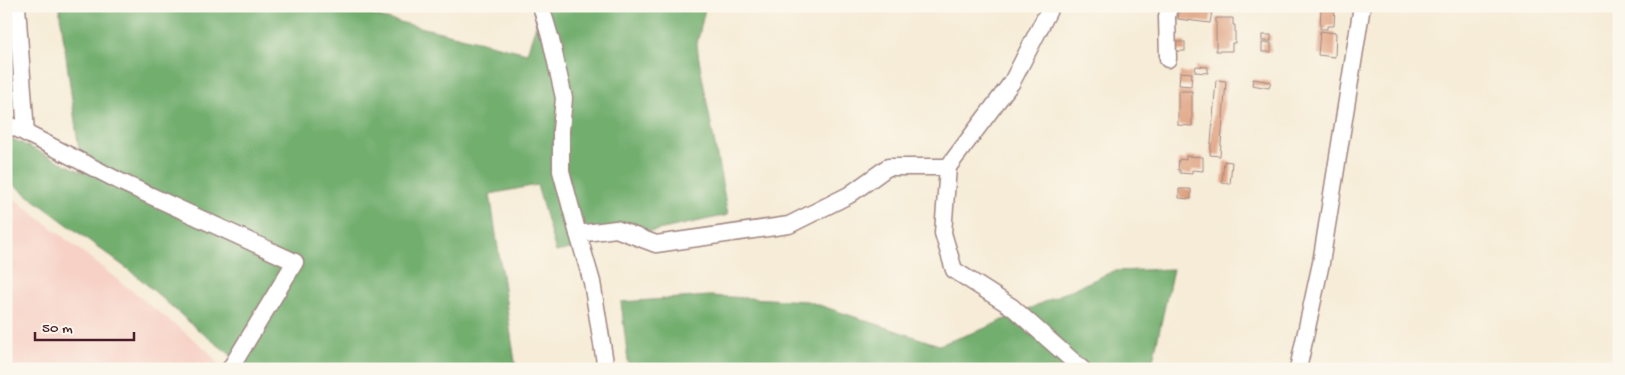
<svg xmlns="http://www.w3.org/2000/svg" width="1625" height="375" font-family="'Gochi Hand',sans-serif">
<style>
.built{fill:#f7d1c6}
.forest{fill:#72ae6e;stroke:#5e664c}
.building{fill:#dfa180}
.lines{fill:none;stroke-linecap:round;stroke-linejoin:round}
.minor-casing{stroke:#a08681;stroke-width:19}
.minor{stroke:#fff;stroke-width:16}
</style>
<rect width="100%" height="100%" fill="#fbf7ec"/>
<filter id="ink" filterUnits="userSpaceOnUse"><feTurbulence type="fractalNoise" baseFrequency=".02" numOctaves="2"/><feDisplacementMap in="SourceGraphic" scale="10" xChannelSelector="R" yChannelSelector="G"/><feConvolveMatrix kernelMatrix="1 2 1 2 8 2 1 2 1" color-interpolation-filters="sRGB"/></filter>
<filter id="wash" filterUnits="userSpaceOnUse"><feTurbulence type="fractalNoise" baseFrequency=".0096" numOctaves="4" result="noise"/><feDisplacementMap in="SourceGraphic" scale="20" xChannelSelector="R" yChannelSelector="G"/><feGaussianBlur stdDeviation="1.12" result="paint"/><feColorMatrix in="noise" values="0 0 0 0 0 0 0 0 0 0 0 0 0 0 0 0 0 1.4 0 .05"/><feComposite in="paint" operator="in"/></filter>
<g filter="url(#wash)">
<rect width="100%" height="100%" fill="#f6ecd7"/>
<path class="built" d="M 6,192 L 207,350 L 222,369 L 6,369 Z"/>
<g class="forest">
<path d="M 59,6 L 333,6 L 527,53 L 542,6 L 704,6 L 705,9 L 697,44 L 699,60 L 728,215 L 556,252 L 537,185 L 490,194 L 516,369 L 249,369 L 197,329 L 137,276 L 6,179 L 6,136 L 82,172 Z"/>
<path d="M 1173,269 L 1151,369 L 629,369 L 621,302 L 710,296 L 807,301 L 939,345 L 983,329 L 1114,271 Z"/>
</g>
<g id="blocks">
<g class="building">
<path d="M 1180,6 L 1213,6 L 1210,23 L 1178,19 Z"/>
<path d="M 1321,6 L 1335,6 L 1334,26 L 1327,26 L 1327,29 L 1320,29 Z"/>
<path d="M 1216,18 L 1233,18 L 1233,25 L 1235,25 L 1235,43 L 1232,43 L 1232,51 L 1216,51 Z"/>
<path d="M 1320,31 L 1336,33 L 1335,57 L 1318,55 Z"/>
<rect x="1262" y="35" width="9" height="6"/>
<rect x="1174" y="42" width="11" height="9"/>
<rect x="1262" y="43" width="9" height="9"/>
<path d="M 1196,66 L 1208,67 L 1208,73 L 1195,72 Z"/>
<path d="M 1180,72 L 1192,73 L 1191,86 L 1179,85 Z"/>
<path d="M 1253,79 L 1271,82 L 1269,88 L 1252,85 Z"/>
<path d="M 1216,80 L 1226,81 L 1220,156 L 1210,155 Z"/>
<path d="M 1178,91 L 1192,91 L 1192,126 L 1178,125 Z"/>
<path d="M 1186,156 L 1203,157 L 1203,171 L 1192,170 L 1192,174 L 1180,173 L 1180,170 L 1178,170 L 1179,159 L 1186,160 Z"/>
<path d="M 1224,161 L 1232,162 L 1230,184 L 1222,183 Z"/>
<path d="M 1179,189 L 1191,189 L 1191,199 L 1179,198 Z"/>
</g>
</g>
</g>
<g filter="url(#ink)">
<use href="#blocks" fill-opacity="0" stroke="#a08681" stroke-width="1"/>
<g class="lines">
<defs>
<g id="minor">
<path d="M 17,6 L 26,133"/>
<path d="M 541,6 L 551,40 L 564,98 L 561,130 L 561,171 L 578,234"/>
<path d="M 1168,59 L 1167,17 L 1169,6"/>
<path d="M 6,123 L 123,183 L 295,262 L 230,369"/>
<path d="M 948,167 L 943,233 L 954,270 L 1012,307 L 1082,369"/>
<path d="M 606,369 L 592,282 L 578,234 L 616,229 L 656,244 L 789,225 L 849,195 L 888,167 L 948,167 L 1012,82 L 1051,6"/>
<path d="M 1298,369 L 1321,263 L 1362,6"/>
</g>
</defs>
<use href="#minor" class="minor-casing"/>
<use href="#minor" class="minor"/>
</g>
</g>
<rect width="1625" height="375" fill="none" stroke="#fbf7ec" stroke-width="25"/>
<path d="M35 332v8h99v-8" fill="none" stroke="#4a1f2b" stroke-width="2.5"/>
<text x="42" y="332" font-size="15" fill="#4a1f2b" stroke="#fbf7ec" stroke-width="4" paint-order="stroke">50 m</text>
</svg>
